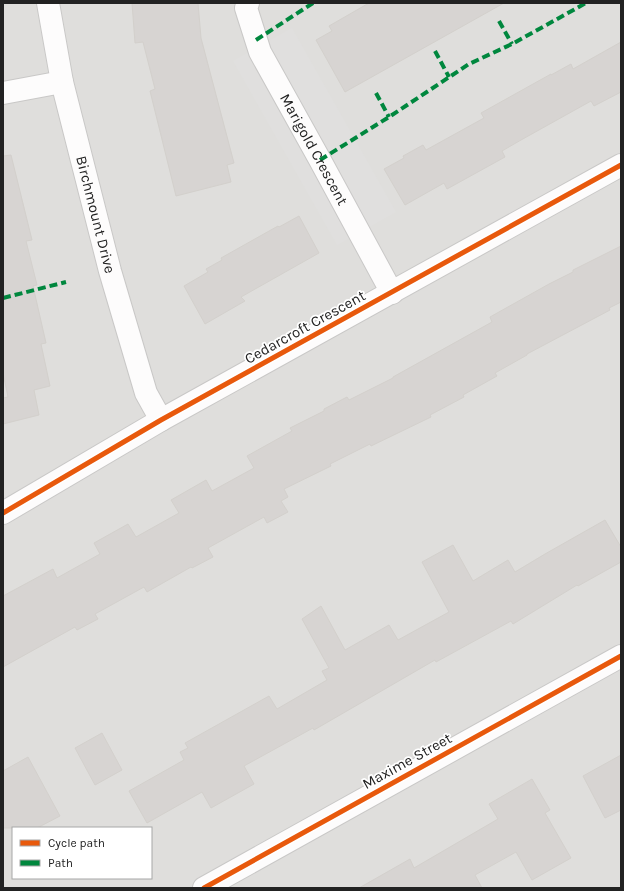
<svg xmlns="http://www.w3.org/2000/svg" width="624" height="891" font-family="Karla,sans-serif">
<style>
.residential{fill:#dfdedc;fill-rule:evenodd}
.parking{fill:#e0dfde}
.building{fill:#d7d4d2;stroke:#d3d0cc}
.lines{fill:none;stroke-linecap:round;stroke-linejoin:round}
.street-casing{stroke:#c9c8c7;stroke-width:24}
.street{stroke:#fdfcfc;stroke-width:22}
.quiet{stroke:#00873e;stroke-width:4;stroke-dasharray:8 4;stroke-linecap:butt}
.cycleway-casing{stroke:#fff;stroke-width:8}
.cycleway{stroke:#e8590c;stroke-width:5}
.labels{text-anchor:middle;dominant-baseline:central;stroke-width:3.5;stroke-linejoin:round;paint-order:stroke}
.street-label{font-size:15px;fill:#222;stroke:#fff}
</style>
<rect width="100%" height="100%" fill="#f0eeeb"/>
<path class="residential" d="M 3,3 L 621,3 L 621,888 L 3,888 ZM 13,828 L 151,828 L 151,878 L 13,878 Z"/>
<path class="parking" d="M 292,28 L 396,212 L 337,245 L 233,61 Z"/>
<g class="building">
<path d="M 132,3 L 198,3 L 201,38 L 234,163 L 227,165 L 231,182 L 176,196 L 150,91 L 155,89 L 143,42 L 135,43 Z"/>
<path d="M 369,3 L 504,3 L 345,92 L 316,40 L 332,31 L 329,26 Z"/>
<path d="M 621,42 L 621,92 L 594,106 L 591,101 L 521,140 L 502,151 L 505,157 L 447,189 L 444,183 L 405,205 L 384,169 L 404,158 L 403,156 L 423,145 L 426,150 L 484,118 L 481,113 L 551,74 L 551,75 L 571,64 L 573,69 Z"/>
<path d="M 11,155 L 32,240 L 26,241 L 37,285 L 33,286 L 46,343 L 41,344 L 50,386 L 34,390 L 39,415 L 3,424 L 3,398 L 8,397 L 3,373 L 3,156 Z"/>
<path d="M 299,216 L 319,253 L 241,297 L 245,301 L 205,324 L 184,286 L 208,272 L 206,269 L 222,260 L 221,258 L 278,226 L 279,227 Z"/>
<path d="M 621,246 L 621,302 L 609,308 L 610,310 L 527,354 L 527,355 L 495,373 L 497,376 L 463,395 L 464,397 L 430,415 L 431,417 L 371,446 L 370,444 L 330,464 L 331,466 L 284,489 L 288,497 L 281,501 L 288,512 L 267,523 L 264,517 L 208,548 L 213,557 L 192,568 L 191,567 L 147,592 L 144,587 L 95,614 L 98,619 L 77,630 L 75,627 L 3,667 L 3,596 L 53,569 L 57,578 L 100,554 L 94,543 L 128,524 L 136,537 L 179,513 L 171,500 L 206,480 L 212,491 L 254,468 L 247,456 L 292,431 L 290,428 L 324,411 L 324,409 L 347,397 L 349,400 L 393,378 L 393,377 L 492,322 L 490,317 L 549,284 L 573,272 L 573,270 Z"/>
<path d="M 605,520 L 621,547 L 621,562 L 578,586 L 577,585 L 513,624 L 511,621 L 436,662 L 435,660 L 314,730 L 313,728 L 244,766 L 254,784 L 211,808 L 202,792 L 147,823 L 129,791 L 184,760 L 180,752 L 188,748 L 185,743 L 269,696 L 277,709 L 327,680 L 322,671 L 329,668 L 302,619 L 321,606 L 345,650 L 389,625 L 398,640 L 449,612 L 422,562 L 453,545 L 473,581 L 508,560 L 515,572 L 545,554 Z"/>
<path d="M 102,733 L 122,770 L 95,785 L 75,748 Z"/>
<path d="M 621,755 L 621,810 L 605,818 L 583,776 Z"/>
<path d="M 28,757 L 60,816 L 37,828 L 3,828 L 3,771 Z"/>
<path d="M 532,779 L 550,810 L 545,813 L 571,858 L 532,880 L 516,852 L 475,875 L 482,888 L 359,888 L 410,859 L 414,868 L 498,819 L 489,804 Z"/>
</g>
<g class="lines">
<defs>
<g id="street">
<path id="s1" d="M 48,3 L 62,82 L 110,271 L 146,393 L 161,420"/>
<path id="s2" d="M 248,3 L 246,8 L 260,52 L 320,160 L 392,293"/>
<path d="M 3,93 L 62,82"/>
<path d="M 3,513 L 161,420 L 621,165"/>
<path d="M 204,888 L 621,656"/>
</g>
</defs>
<use href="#street" class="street-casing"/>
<use href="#street" class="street"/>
<g class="quiet">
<path d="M 499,21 L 512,44"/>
<path d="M 256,40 L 313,3"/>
<path d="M 435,51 L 449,77"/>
<path d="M 376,93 L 389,117"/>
<path d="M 320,160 L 389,117 L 469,64 L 512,44 L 586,3"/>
<path d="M 3,298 L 66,282"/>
</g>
<defs>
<g id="cycleway">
<path d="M 3,513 L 161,420 L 621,165"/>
<path d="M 204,888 L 621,656"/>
</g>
</defs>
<use href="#cycleway" class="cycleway-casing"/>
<use href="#cycleway" class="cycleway"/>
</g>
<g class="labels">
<g class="street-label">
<text stroke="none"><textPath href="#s2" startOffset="163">Marigold Crescent</textPath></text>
<text stroke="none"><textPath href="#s1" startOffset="217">Birchmount Drive</textPath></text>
<text transform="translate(305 327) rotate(-29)">Cedarcroft Crescent</text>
<text transform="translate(407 761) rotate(-29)">Maxime Street</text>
</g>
</g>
<rect width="624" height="891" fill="none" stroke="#222222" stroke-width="8"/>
<rect x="12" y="827" width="140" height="52" fill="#ffffff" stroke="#a7a7a7"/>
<rect x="20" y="840" width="20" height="6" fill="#e8590c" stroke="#a7a7a7"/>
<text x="48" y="847" font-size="12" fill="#222222">Cycle path</text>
<rect x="20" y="860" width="20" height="6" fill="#00873e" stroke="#a7a7a7"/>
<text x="48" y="867" font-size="12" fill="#222222">Path</text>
</svg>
